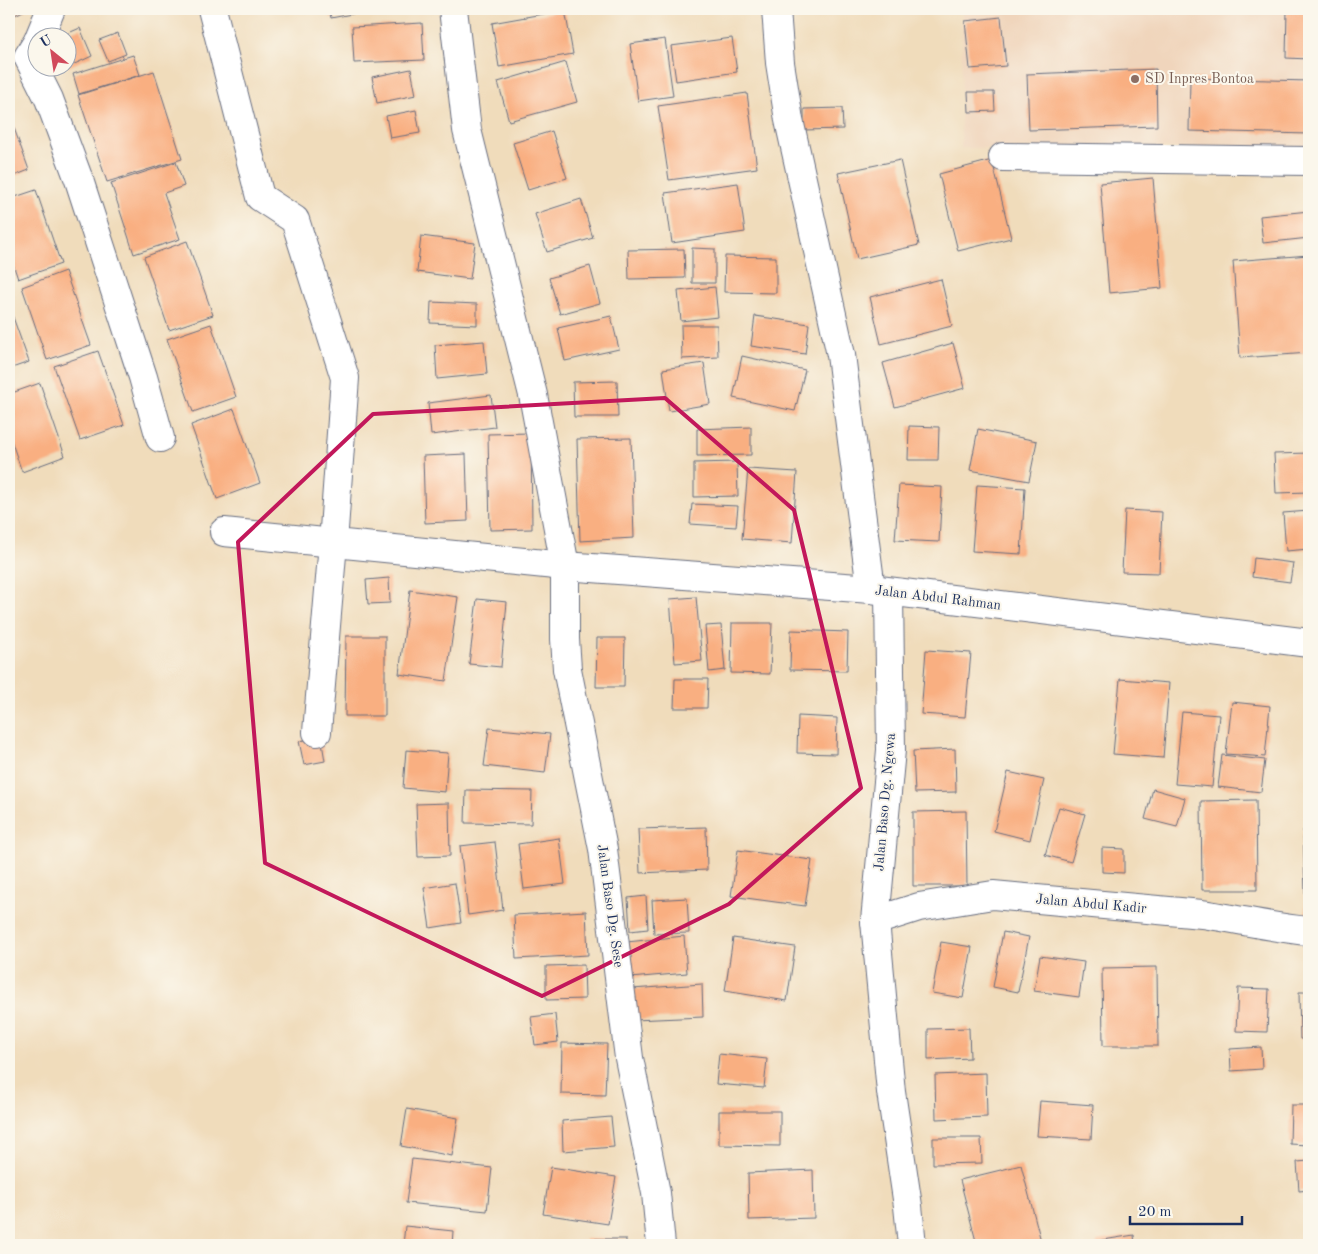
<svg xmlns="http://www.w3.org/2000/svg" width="1318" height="1254" font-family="'Old Standard TT',serif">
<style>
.built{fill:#f0d5bc}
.building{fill:#f9af81}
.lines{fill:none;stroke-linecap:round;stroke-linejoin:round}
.minor-casing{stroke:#666c7f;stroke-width:30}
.minor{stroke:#fff;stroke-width:28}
.marked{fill:none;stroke:#c2185b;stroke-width:4;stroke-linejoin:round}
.education-dot{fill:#8d6e63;stroke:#fbf7ec;stroke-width:2}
.labels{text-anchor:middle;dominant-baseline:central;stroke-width:4;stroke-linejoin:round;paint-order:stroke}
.education-label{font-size:14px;fill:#785e54;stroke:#fbf7ec;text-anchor:start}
.street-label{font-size:14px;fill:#1b2f5e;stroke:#fbf7ec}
</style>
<rect width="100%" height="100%" fill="#fbf7ec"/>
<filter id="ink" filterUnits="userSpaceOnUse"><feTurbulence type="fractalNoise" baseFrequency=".02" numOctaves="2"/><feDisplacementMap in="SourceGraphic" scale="10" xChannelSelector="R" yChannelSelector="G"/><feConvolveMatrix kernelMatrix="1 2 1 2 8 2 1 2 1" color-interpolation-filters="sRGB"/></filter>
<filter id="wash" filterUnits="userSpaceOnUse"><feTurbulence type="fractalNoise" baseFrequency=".0096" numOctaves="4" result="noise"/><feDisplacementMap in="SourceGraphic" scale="20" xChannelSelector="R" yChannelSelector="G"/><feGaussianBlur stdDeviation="1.12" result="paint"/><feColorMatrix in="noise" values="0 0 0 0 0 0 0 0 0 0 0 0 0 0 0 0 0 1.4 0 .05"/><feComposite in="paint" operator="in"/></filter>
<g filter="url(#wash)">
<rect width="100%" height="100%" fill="#f0dcbb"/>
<path class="built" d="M 962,9 L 1309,9 L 1309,148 L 961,148 Z"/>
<g id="blocks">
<g class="building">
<path d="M 9,9 L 27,9 L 9,18 Z"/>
<path d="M 329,9 L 372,9 L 372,10 L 331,18 Z"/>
<path d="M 1287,9 L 1309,9 L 1309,59 L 1286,58 Z"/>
<path d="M 565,10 L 573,54 L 499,67 L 492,23 Z"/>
<path d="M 1001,17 L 1006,66 L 970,69 L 965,21 Z"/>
<path d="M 422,23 L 424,60 L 354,63 L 352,27 Z"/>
<path d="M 80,28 L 92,56 L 68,67 L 68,38 L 57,38 Z"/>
<path d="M 118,33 L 126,54 L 108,61 L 99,40 Z"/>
<path d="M 732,38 L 737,72 L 676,81 L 671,46 Z"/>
<path d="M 665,39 L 673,96 L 638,101 L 630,44 Z"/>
<path d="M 133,55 L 140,75 L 79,94 L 73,74 Z"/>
<path d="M 566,62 L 577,102 L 509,121 L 498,82 Z"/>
<path d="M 411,69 L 416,95 L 377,103 L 372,77 Z"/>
<path d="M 1156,69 L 1157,126 L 1029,130 L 1027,74 Z"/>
<path d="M 154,71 L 182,159 L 107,182 L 78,95 Z"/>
<path d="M 1190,78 L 1309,81 L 1309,134 L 1189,131 Z"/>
<path d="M 968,92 L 994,92 L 995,111 L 969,112 Z"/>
<path d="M 747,93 L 757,168 L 669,180 L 658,106 Z"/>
<path d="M 842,108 L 843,129 L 804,130 L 804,109 Z"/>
<path d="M 416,110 L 420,133 L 390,138 L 386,116 Z"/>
<path d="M 9,114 L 29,170 L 9,178 Z"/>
<path d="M 552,131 L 567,178 L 528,190 L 513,143 Z"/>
<path d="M 900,160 L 919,245 L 857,259 L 838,173 Z"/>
<path d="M 992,160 L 1011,238 L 958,251 L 939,174 Z"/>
<path d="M 176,162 L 184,186 L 164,193 L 180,239 L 134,254 L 111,183 Z"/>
<path d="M 1153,178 L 1162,288 L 1109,293 L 1100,183 Z"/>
<path d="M 738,183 L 745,232 L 672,243 L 665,193 Z"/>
<path d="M 36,190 L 61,264 L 18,279 L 9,252 L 9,199 Z"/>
<path d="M 581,199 L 593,238 L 547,252 L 535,214 Z"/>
<path d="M 1309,211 L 1309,238 L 1263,243 L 1260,216 Z"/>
<path d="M 421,236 L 475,243 L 470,279 L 417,272 Z"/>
<path d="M 187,241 L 213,315 L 169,330 L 144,257 Z"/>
<path d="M 692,248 L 715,249 L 715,283 L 692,283 Z"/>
<path d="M 684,249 L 685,278 L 629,279 L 628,250 Z"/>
<path d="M 1309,255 L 1309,353 L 1240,358 L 1233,261 Z"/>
<path d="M 725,256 L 776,257 L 776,293 L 724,292 Z"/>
<path d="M 590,266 L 600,303 L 560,314 L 549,278 Z"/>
<path d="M 65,271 L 91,345 L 47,360 L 22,287 Z"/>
<path d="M 941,279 L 952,326 L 881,344 L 870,297 Z"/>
<path d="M 715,287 L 718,317 L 681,321 L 678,291 Z"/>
<path d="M 431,302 L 477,304 L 477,325 L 430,323 Z"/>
<path d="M 9,306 L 29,362 L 9,369 Z"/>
<path d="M 611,316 L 619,349 L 565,361 L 558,328 Z"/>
<path d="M 755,316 L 809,324 L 805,354 L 751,346 Z"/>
<path d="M 211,324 L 236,397 L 193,412 L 167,339 Z"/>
<path d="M 681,325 L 717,325 L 718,357 L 682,359 Z"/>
<path d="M 484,341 L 487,374 L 437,379 L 435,345 Z"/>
<path d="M 953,343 L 965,388 L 895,407 L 883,363 Z"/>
<path d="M 98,351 L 124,425 L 80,440 L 54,366 Z"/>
<path d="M 742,356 L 805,370 L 795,411 L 733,398 Z"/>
<path d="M 704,363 L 710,404 L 669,411 L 663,369 Z"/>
<path d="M 617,381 L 618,417 L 574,417 L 573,382 Z"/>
<path d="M 40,383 L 65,456 L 22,472 L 9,434 L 9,394 Z"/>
<path d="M 491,395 L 495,427 L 431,435 L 428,403 Z"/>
<path d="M 234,409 L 260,483 L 217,499 L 191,425 Z"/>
<path d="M 909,426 L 939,427 L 938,460 L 908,460 Z"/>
<path d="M 751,427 L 751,455 L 697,456 L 697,429 Z"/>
<path d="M 978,429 L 1037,441 L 1029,481 L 970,470 Z"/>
<path d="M 531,433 L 532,529 L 490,530 L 488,434 Z"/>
<path d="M 631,438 L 634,538 L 580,541 L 577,439 Z"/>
<path d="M 1309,453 L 1309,492 L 1276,493 L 1274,454 Z"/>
<path d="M 466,454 L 468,521 L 425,523 L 423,456 Z"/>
<path d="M 737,462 L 738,496 L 694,497 L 694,463 Z"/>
<path d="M 748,469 L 797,472 L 792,543 L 742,539 Z"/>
<path d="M 899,485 L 942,487 L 939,542 L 895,540 Z"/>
<path d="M 977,485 L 1025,488 L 1021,554 L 972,551 Z"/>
<path d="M 692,504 L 738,506 L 736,527 L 690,524 Z"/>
<path d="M 1125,510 L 1162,512 L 1159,573 L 1122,572 Z"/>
<path d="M 1309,511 L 1309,549 L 1286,551 L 1283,513 Z"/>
<path d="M 1254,558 L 1293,563 L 1290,582 L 1252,577 Z"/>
<path d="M 389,578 L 390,603 L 368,604 L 366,580 Z"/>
<path d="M 410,590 L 458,597 L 446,681 L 399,674 Z"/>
<path d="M 696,597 L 702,661 L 675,663 L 670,599 Z"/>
<path d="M 477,599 L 507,602 L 501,667 L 469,664 Z"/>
<path d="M 732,623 L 772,623 L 770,674 L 731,673 Z"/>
<path d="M 721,625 L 725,670 L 709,672 L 705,626 Z"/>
<path d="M 791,630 L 848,632 L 847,671 L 790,670 Z"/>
<path d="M 346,636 L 385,636 L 385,716 L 345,716 Z"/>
<path d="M 597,638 L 625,638 L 624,687 L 596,687 Z"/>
<path d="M 926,650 L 971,653 L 965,717 L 921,714 Z"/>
<path d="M 675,679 L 708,679 L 707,708 L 674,708 Z"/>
<path d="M 1120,679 L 1169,683 L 1163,758 L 1113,754 Z"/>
<path d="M 1232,702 L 1270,706 L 1265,757 L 1226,754 Z"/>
<path d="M 1182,712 L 1219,715 L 1212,787 L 1175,784 Z"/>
<path d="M 798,716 L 837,718 L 836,754 L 797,753 Z"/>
<path d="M 489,728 L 550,734 L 545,773 L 484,766 Z"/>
<path d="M 321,737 L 325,761 L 304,765 L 299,741 Z"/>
<path d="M 955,749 L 956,792 L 915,793 L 913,751 Z"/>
<path d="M 406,750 L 448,753 L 445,792 L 403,788 Z"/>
<path d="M 1222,755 L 1265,760 L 1261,792 L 1218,787 Z"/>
<path d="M 1008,772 L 1044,780 L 1030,840 L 994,831 Z"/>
<path d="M 1153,789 L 1185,798 L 1177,827 L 1145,819 Z"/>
<path d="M 466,790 L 532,791 L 531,824 L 465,823 Z"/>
<path d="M 1256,800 L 1257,890 L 1202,890 L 1201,801 Z"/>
<path d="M 449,803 L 450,856 L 418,857 L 416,804 Z"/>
<path d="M 1059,807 L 1085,814 L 1071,862 L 1045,855 Z"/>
<path d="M 966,811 L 967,886 L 913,886 L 913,812 Z"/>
<path d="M 706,827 L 707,870 L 640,873 L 638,829 Z"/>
<path d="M 1303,830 L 1309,830 L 1309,923 L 1306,923 Z"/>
<path d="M 559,838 L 565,884 L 524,889 L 518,844 Z"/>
<path d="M 495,842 L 503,910 L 468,915 L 460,846 Z"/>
<path d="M 1102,848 L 1124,849 L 1124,873 L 1102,872 Z"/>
<path d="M 738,850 L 812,860 L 805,906 L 731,896 Z"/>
<path d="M 455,883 L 461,923 L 430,928 L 424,888 Z"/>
<path d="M 646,896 L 648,929 L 630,931 L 628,898 Z"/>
<path d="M 687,898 L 689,933 L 654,934 L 652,900 Z"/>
<path d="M 586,911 L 588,955 L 516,959 L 514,915 Z"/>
<path d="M 1003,932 L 1029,937 L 1018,992 L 993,987 Z"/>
<path d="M 684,936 L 687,973 L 630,978 L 627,942 Z"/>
<path d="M 733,938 L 795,947 L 787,1001 L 725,991 Z"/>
<path d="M 941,942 L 972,947 L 963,998 L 932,993 Z"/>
<path d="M 1040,956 L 1084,962 L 1079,997 L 1034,991 Z"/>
<path d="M 584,965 L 585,999 L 546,1000 L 546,966 Z"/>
<path d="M 1157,967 L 1158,1046 L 1103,1046 L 1102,968 Z"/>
<path d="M 702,984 L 703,1017 L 634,1020 L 632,989 Z"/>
<path d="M 1238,988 L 1269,989 L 1267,1032 L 1236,1031 Z"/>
<path d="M 1299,992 L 1309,992 L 1309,1039 L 1300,1039 Z"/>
<path d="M 555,1014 L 558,1042 L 535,1045 L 531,1017 Z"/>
<path d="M 969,1028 L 970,1058 L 928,1060 L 928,1029 Z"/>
<path d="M 562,1043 L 607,1044 L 605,1095 L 561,1094 Z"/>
<path d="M 1261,1047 L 1262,1069 L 1231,1071 L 1230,1049 Z"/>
<path d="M 719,1054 L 767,1059 L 764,1088 L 716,1084 Z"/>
<path d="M 986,1073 L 987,1117 L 936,1119 L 935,1075 Z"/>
<path d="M 1040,1101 L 1093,1105 L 1091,1139 L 1037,1136 Z"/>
<path d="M 1291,1105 L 1309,1105 L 1309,1145 L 1290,1144 Z"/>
<path d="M 407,1109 L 458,1118 L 452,1156 L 401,1146 Z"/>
<path d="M 719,1111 L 780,1111 L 780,1146 L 719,1145 Z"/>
<path d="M 611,1117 L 614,1147 L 563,1151 L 562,1121 Z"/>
<path d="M 933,1138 L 981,1138 L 982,1163 L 933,1164 Z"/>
<path d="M 412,1159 L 492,1168 L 487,1211 L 406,1203 Z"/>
<path d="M 1309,1161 L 1309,1190 L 1299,1191 L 1297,1162 Z"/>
<path d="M 1021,1165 L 1042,1245 L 977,1245 L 960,1180 Z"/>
<path d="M 551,1167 L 616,1177 L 608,1224 L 543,1214 Z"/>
<path d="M 813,1170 L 814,1218 L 749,1220 L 748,1173 Z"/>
<path d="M 405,1226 L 453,1231 L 452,1245 L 403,1245 Z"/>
<path d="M 1134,1235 L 1135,1245 L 1097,1245 L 1097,1241 Z"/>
<rect x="585" y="1239" width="41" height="6"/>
</g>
</g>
</g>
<g filter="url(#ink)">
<use href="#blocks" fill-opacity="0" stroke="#666c7f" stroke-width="1"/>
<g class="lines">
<defs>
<g id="minor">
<path d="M 212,9 L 260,197 L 295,220 L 345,378 L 333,543 L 317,732"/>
<path d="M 453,9 L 467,130 L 533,395 L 565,566 L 565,639 L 567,669 L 603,849 L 629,1058 L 656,1193 L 661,1245"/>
<path d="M 776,9 L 780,63 L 789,120 L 841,355 L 871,589"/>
<path d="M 39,38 L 51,9"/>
<path d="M 38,41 L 28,57 L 49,99 L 79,180 L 143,377 L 160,438"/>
<path d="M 1003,157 L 1309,161"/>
<path d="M 224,532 L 565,566 L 871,589 L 1309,643"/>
<path d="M 889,592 L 891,750 L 875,921 L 891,1092 L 908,1206 L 912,1245"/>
<path d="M 875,921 L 919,907 L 993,895 L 1202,914 C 1238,919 1273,928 1309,931"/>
</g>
</defs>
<use href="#minor" class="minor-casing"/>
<use href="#minor" class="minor"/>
</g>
</g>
<path class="marked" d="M 665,398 L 794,510 L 861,788 L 729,904 L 542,996 L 265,863 L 238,542 L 373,414 Z"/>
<circle class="education-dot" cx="1135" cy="79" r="5"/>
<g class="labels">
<g class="education-label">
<text x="1145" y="79">SD Inpres Bontoa</text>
</g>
<g class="street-label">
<text transform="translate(938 598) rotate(7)">Jalan Abdul Rahman</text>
<text transform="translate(885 802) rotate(-85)">Jalan Baso Dg. Ngewa</text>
<text transform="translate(1091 904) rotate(5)">Jalan Abdul Kadir</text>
<text transform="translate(610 906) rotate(82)">Jalan Baso Dg. Sese</text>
</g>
</g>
<rect width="1318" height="1254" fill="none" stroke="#fbf7ec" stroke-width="30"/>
<g transform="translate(52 52) rotate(330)"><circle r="24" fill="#fbf7ec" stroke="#a1a7b3"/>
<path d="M0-4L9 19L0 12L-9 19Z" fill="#d1495b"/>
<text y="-8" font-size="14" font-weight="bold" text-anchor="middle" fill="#1b2f5e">U</text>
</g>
<path d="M1130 1216v8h112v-8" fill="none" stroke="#1b2f5e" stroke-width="2.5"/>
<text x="1138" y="1216" font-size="15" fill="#1b2f5e" stroke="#fbf7ec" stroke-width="4" paint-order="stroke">20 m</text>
</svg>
